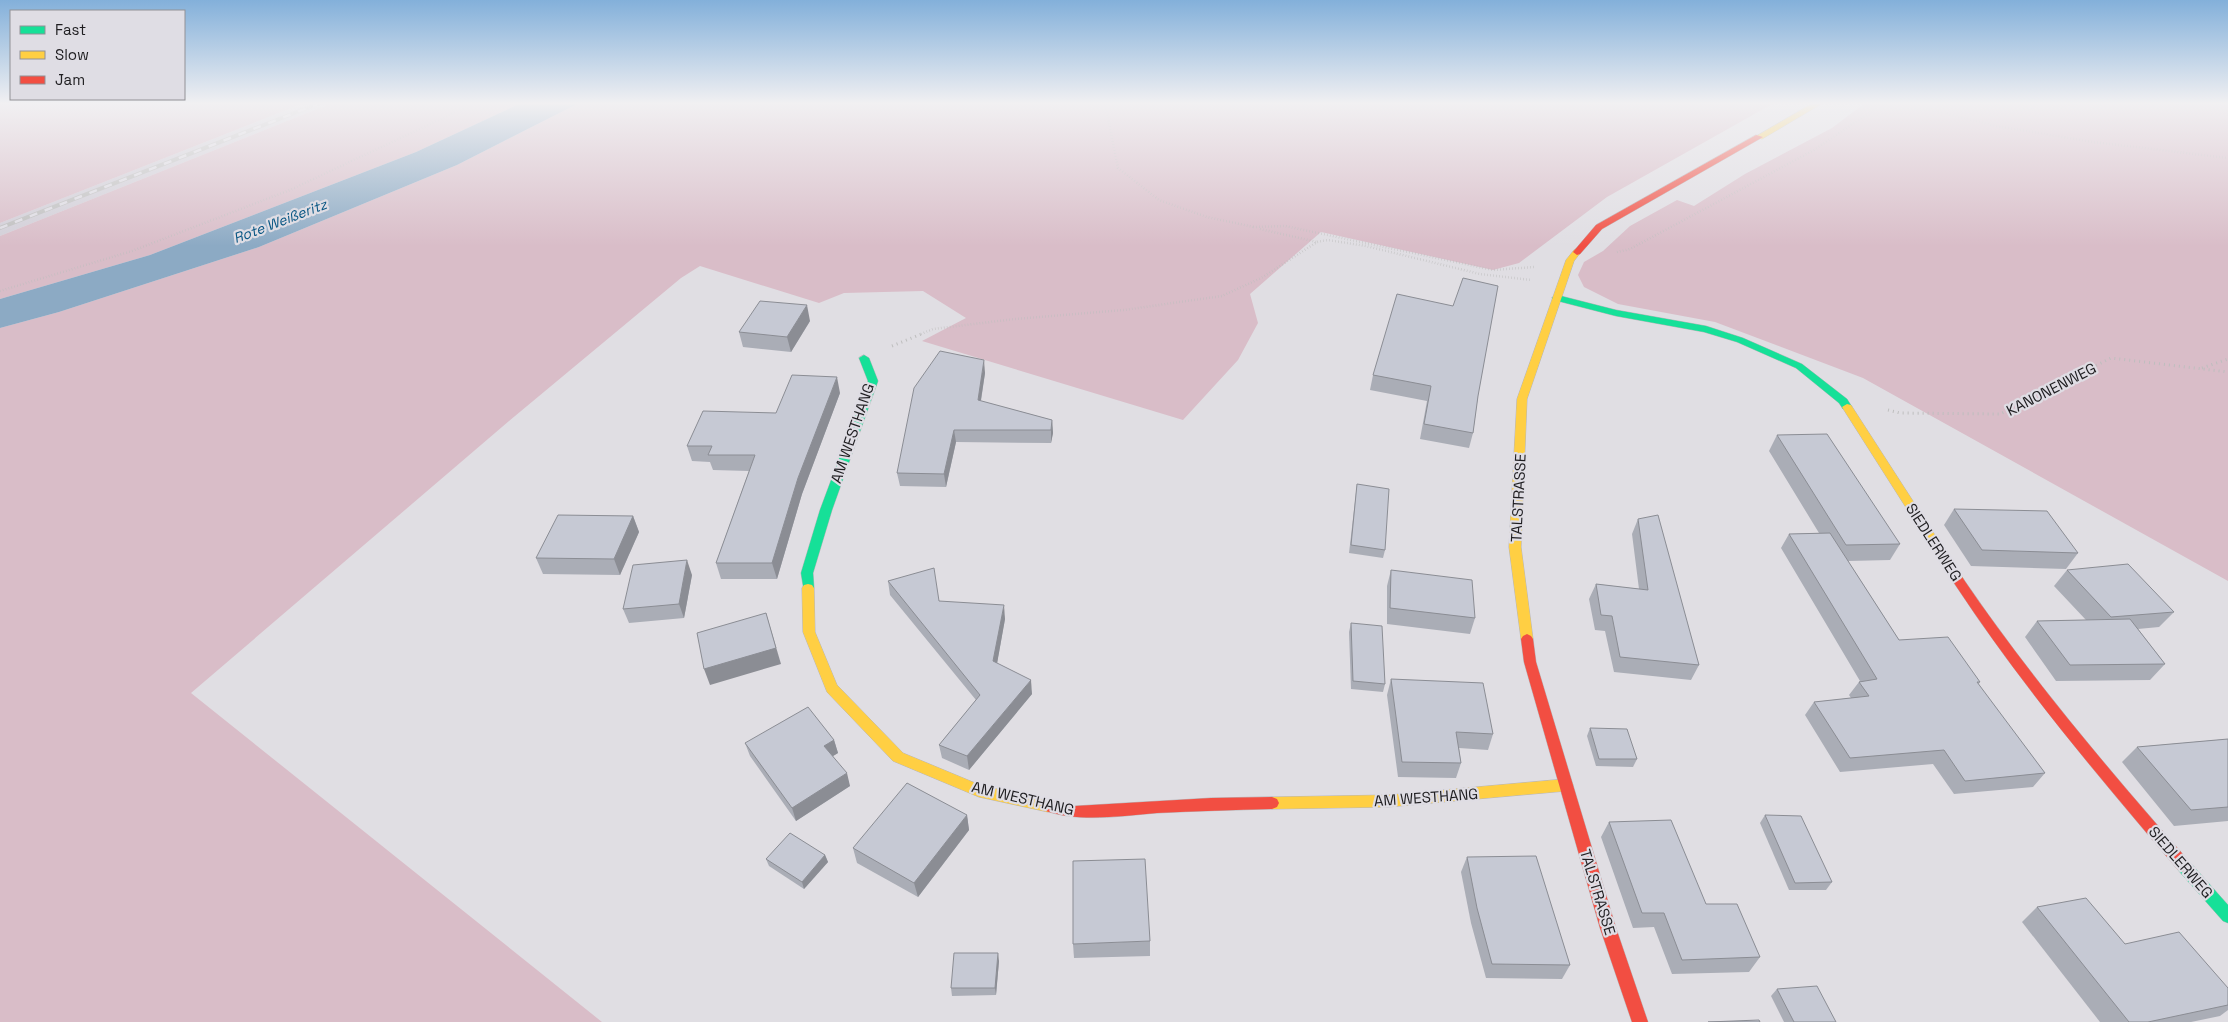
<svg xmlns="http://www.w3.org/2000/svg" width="2228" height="1022" font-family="'Space Grotesk',sans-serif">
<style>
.built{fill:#d2cfd8}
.green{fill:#d9bdc8}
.water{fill:#8caac4}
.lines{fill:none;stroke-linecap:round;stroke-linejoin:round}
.fast-casing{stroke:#b7b6b9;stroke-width:1}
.slow-casing{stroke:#b7b6b9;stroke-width:1}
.jam-casing{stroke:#b7b6b9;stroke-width:1}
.path-far1{stroke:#bebebe;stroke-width:2.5;stroke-dasharray:0.5 2.5;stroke-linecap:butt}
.path{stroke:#bebebe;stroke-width:3;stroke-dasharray:1 4;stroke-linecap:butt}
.fast{fill:#16e098;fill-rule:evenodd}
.slow{fill:#ffcf43;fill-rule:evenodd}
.jam{fill:#f24e42;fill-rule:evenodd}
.rail-casing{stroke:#bfbfbf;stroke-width:4}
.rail{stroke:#dfdde4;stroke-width:2.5;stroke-dasharray:8;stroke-linecap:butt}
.wall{fill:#aaadb6}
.shaded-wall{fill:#8b8d94}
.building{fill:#c6c9d4;stroke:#8b8d94}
.labels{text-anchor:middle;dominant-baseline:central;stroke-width:4.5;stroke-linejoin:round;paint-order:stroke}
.far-water-label{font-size:14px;font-style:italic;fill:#055482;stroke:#dfdde4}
.street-label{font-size:15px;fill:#1f1e21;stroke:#dfdde4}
</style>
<rect width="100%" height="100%" fill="#e0dee3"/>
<path class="built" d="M 304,103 L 332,103 L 0,236 L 0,223 Z"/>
<g class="green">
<path d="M 0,103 L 304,103 L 0,223 Z"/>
<path d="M 332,103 L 521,103 L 416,152 L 150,255 L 0,299 L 0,236 Z"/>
<path d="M 579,103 L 1774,103 L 1607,197 L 1519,263 L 1493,270 L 1321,232 L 1250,294 L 1258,323 L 1238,360 L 1183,420 L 922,341 L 966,318 L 923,291 L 844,293 L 819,303 L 700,266 L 681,278 L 509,421 L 191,693 L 602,1022 L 0,1022 L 0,328 L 59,312 L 259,247 L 457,165 Z"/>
<path d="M 1865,103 L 2228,103 L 2228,581 L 1863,378 L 1715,322 L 1618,304 L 1584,287 L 1578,275 L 1584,262 L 1603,251 L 1630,226 L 1677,200 L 1694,206 L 1745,174 L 1832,128 Z"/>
</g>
<path class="water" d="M 521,103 L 579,103 L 457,165 L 259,247 L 59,312 L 0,328 L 0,299 L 150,255 L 416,152 Z"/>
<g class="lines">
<defs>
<g id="fast">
<path d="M 1557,295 L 1616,310 L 1706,326 L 1743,338 L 1802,364 L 1847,399 L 1852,407 L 1851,409 L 1843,409 L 1839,403 L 1796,368 L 1737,342 L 1704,332 L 1616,316 L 1554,300 L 1552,298 Z"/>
<path d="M 864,355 L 869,358 L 878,381 L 832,510 L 813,573 L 814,588 L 812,591 L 804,591 L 801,573 L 820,510 L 868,381 L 859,358 Z"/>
<path d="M 2183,858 L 2188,860 L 2228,905 L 2228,923 L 2223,921 L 2178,870 L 2176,865 L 2178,860 Z"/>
</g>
<g id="slow">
<path d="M 1813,103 L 1823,103 L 1762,139 L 1755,137 Z"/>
<path d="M 1577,249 L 1581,252 L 1574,261 L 1527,399 L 1521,547 L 1533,639 L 1531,642 L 1527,644 L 1523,642 L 1521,639 L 1509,547 L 1517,399 L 1566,260 L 1574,250 Z"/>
<path d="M 1847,404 L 1851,405 L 1962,577 L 1964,580 L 1962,583 L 1954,583 L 1842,407 Z"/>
<path d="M 808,584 L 812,585 L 814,588 L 815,632 L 837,685 L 903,753 L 980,785 L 1053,802 L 1055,806 L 1053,810 L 1048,812 L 979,797 L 893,761 L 827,692 L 803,632 L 802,588 L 804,585 Z"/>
<path d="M 1566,779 L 1571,781 L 1573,785 L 1571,789 L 1566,791 L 1388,807 L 1272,809 L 1267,807 L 1265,803 L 1267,799 L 1272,797 L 1388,795 Z"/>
</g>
<g id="jam">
<path d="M 1756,135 L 1763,137 L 1602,229 L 1580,254 L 1577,255 L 1573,252 L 1596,225 Z"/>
<path d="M 1958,576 L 1962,577 C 2030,677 2108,769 2188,860 L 2190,865 L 2188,870 L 2183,872 L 2178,870 C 2099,777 2021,685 1954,583 L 1952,580 L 1954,577 Z"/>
<path d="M 1527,634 L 1531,636 L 1533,639 L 1536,662 L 1616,928 L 1648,1022 L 1632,1022 L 1600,928 L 1524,662 L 1521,639 L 1523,636 Z"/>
<path d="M 1272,797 L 1277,799 L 1279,803 L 1277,807 L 1272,809 C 1234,810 1195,811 1157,813 C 1119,816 1079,823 1043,810 L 1041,806 L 1043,802 L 1048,800 L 1075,806 L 1211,798 Z"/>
</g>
</defs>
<use href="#fast" class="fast-casing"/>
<use href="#slow" class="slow-casing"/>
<use href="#jam" class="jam-casing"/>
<g class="path-far1">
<path d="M 1105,103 L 1118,168 L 1159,200 L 1207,217 L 1254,227"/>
<path d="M 1253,227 L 1285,226 L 1493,270 L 1534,267"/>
<path d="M 1260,229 L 1317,242"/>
<path d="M 1617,252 L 1630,249 L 1814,150 L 1878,107 L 1932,110 L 1996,126 L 2093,142 L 2228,158"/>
<path d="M 0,291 L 132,251 L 290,190 L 475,103"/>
<path d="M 921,334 L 933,329 L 1015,319 L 1124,310 L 1222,296 L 1263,277 L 1317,242 L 1328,240 L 1366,246 L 1480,274 L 1531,280"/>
</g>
<g class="path">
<path d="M 892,346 L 924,333"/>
<path d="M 2202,368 L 2228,359"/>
<path d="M 1888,410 L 1900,413 L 2000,414 L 2111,358 L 2228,372"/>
</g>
<use href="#fast" class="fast"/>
<use href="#slow" class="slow"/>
<use href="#jam" class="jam"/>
<defs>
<path id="rail" d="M 0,228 L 320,103"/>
</defs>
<use href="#rail" class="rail-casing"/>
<use href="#rail" class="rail"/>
</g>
<g class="wall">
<path d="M 1453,306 L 1478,396 L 1473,433 L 1469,448 L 1420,439 L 1427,401 L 1370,390 L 1373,375 Z"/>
<path d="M 810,321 L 791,352 L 743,347 L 739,332 Z"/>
<path d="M 985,373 L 981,401 L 1052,420 L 1053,433 L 1051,443 L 956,442 L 946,487 L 900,486 L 897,473 Z"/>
<path d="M 840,393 L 802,494 L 777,579 L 721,579 L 716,563 L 749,471 L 713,470 L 710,462 L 692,461 L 687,446 L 776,413 Z"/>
<path d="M 1777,435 L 1900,544 L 1890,560 L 1848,561 L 1899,640 L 1980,682 L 1978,685 L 2045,773 L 2033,787 L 1954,794 L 1933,764 L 1840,772 L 1805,715 L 1814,702 L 1851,698 L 1849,695 L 1859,682 L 1860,681 L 1781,548 L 1789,534 L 1819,533 L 1769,451 Z"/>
<path d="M 1357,484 L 1385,550 L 1383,558 L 1349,553 Z"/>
<path d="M 1954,509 L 2078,553 L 2066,569 L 1971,566 L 1944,525 Z"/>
<path d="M 633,516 L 639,532 L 620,575 L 543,574 L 536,558 Z"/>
<path d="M 1638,519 L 1699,665 L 1691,680 L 1614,672 L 1605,631 L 1595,630 L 1589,599 L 1596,584 L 1639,589 L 1632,534 Z"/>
<path d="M 1391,570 L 1475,618 L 1470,634 L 1387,624 L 1387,586 Z"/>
<path d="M 2067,570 L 2174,612 L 2159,627 L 2138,629 L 2165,664 L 2150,680 L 2056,681 L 2025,637 L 2037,621 L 2086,620 L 2054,586 Z"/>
<path d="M 692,575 L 684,618 L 629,623 L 623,609 Z"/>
<path d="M 888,581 L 939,601 L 1005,619 L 997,663 L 1032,694 L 969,770 L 942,758 L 939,745 L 976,700 L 890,595 Z"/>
<path d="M 1351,623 L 1385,684 L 1383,692 L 1351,689 L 1349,632 Z"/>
<path d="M 1391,679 L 1493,734 L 1488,750 L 1459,748 L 1461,763 L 1456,778 L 1398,777 L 1387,695 Z"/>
<path d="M 1590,728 L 1637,759 L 1633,767 L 1596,766 L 1587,736 Z"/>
<path d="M 2228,739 L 2228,821 L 2174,826 L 2122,762 L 2137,747 Z"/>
<path d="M 834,740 L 838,753 L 833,756 L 850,786 L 796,821 L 750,756 L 745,743 Z"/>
<path d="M 967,815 L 969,830 L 918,897 L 857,863 L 853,848 Z"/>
<path d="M 1765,815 L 1832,882 L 1826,890 L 1789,890 L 1760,823 Z"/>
<path d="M 1609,822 L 1706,904 L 1760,957 L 1749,972 L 1672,974 L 1654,927 L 1633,928 L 1601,837 Z"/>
<path d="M 825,855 L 828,862 L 804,889 L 769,866 L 766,859 Z"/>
<path d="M 1467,857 L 1570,965 L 1562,979 L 1486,978 L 1471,923 L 1461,872 Z"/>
<path d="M 2037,907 L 2125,944 L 2228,988 L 2228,1010 L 2220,1016 L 2191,1022 L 2100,1022 L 2022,922 Z"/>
<path d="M 1150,941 L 1150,956 L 1074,958 L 1073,944 Z"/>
<path d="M 999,961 L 996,995 L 952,996 L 951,988 Z"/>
<path d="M 1777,989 L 1836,1022 L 1784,1022 L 1771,996 Z"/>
</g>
<g class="shaded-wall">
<path d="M 807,305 L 810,321 L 791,352 L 787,337 Z"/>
<path d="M 984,360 L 985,373 L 979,412 L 978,400 Z"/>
<path d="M 837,377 L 840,393 L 802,494 L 777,579 L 772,563 L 798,478 Z"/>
<path d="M 1052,420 L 1053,433 L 1051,443 L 1051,430 Z"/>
<path d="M 954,430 L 956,442 L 946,487 L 944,474 Z"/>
<path d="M 633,516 L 639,532 L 620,575 L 614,559 Z"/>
<path d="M 687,560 L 692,575 L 684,618 L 679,604 Z"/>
<path d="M 1004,605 L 1005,619 L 995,675 L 993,661 Z"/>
<path d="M 766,613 L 781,664 L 710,685 L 704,669 Z"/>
<path d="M 1031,680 L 1032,694 L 969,770 L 967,756 Z"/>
<path d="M 834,740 L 838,753 L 828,759 L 824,746 Z"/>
<path d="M 847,773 L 850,786 L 796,821 L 792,808 Z"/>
<path d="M 967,815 L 969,830 L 918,897 L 914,883 Z"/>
<path d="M 825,855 L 828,862 L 804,889 L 802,882 Z"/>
<path d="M 998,953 L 999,961 L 996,995 L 995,988 Z"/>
</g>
<g class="building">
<path d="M 1463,278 L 1498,286 L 1478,396 L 1473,433 L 1424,424 L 1431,386 L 1373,375 L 1397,294 L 1453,306 Z"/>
<path d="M 760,301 L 807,305 L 787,337 L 739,332 Z"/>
<path d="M 940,351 L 984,360 L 978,400 L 1052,420 L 1051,430 L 954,430 L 944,474 L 897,473 L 914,388 Z"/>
<path d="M 792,375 L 837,377 L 798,478 L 772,563 L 716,563 L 755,455 L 708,455 L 712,446 L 687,446 L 703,411 L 776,413 Z"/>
<path d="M 1827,434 L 1900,544 L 1846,545 L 1777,435 Z"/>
<path d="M 1357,484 L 1389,489 L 1385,550 L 1351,545 Z"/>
<path d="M 1954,509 L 2047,511 L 2078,553 L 1982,550 Z"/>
<path d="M 558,515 L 633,516 L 614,559 L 536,558 Z"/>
<path d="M 1658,515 L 1699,665 L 1620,657 L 1612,616 L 1601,615 L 1596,584 L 1648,590 L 1638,519 Z"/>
<path d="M 1830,533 L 1899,640 L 1948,637 L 1980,682 L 1977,682 L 2045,773 L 1965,781 L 1944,750 L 1850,758 L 1814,702 L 1869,696 L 1859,682 L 1877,679 L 1789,534 Z"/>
<path d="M 687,560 L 679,604 L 623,609 L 633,565 Z"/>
<path d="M 2128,564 L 2174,612 L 2111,617 L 2067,570 Z"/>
<path d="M 934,568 L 939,601 L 1004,605 L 993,661 L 1031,680 L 967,756 L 939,745 L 980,695 L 888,581 Z"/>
<path d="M 1391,570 L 1472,580 L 1475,618 L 1390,608 Z"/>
<path d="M 766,613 L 776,648 L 704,669 L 697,633 Z"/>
<path d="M 2130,619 L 2165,664 L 2070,665 L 2037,621 Z"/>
<path d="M 1351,623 L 1382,626 L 1385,684 L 1353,681 Z"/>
<path d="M 1391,679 L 1483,683 L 1493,734 L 1456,732 L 1461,763 L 1402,762 Z"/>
<path d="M 808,707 L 834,740 L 824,746 L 847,773 L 792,808 L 745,743 Z"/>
<path d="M 1590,728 L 1627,729 L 1637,759 L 1599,759 Z"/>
<path d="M 2228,739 L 2228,807 L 2191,810 L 2137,747 Z"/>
<path d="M 907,783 L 967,815 L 914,883 L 853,848 Z"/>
<path d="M 1765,815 L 1801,816 L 1832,882 L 1795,883 Z"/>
<path d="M 1671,820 L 1706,904 L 1737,904 L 1760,957 L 1682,960 L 1664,913 L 1642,913 L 1609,822 Z"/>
<path d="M 790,833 L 825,855 L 802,882 L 766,859 Z"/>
<path d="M 1536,856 L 1570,965 L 1492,964 L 1477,908 L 1467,857 Z"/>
<path d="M 1145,859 L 1150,941 L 1073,944 L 1073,861 Z"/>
<path d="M 2086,898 L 2125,944 L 2179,932 L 2228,988 L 2228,1005 L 2148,1022 L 2129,1022 L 2037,907 Z"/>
<path d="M 954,953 L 998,953 L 995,988 L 951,988 Z"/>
<path d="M 1817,986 L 1836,1022 L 1794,1022 L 1777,989 Z"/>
<path d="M 1759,1020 L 1760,1022 L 1708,1022 Z"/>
</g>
<linearGradient id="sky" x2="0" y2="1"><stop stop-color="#83b0da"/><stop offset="0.42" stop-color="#f1f0f2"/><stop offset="1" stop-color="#f1f0f2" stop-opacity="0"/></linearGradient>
<rect width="2228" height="246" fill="url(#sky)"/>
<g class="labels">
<g class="far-water-label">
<text transform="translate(280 221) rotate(-21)">Rote Weißeritz</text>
</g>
<g class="street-label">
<text transform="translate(2051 389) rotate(-27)">KANONENWEG</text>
<text transform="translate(852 433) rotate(-71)">AM WESTHANG</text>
<text transform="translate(1518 498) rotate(-87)">TALSTRASSE</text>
<text transform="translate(1934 542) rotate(57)">SIEDLERWEG</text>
<text transform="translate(1426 797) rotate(-4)">AM WESTHANG</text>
<text transform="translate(1023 798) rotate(13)">AM WESTHANG</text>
<text transform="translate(2181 862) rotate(49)">SIEDLERWEG</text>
<text transform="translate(1598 892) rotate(73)">TALSTRASSE</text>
</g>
</g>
<rect x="10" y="10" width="175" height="90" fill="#dfdde4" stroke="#929196"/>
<rect x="20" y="26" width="25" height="8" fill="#16e098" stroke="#929196"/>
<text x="55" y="35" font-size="15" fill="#1f1e21">Fast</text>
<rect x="20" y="51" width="25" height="8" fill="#ffcf43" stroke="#929196"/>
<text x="55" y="60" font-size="15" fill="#1f1e21">Slow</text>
<rect x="20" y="76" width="25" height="8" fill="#f24e42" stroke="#929196"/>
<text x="55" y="85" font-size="15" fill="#1f1e21">Jam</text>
</svg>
